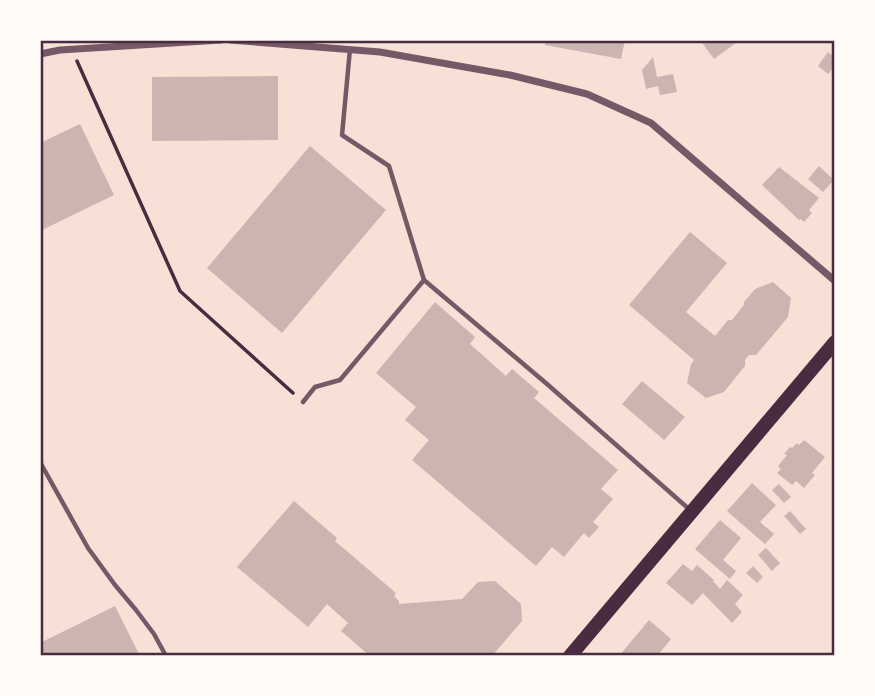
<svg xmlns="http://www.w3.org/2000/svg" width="875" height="696" font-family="'Sofia Sans Condensed',sans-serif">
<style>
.building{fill:#ccb4b1}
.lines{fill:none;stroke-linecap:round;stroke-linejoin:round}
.path{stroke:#4a2c40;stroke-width:3.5}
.service{stroke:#755966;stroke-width:4.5}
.minor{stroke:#755966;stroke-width:7}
.secondary{stroke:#4a2c40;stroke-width:14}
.neatline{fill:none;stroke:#4a2c40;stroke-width:2.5}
</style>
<rect width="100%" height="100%" fill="#f7e1d7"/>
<g class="building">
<path d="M 546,40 L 625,40 L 621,59 L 545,45 Z"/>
<path d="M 700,40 L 740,40 L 714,59 Z"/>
<path d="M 828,52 L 835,58 L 835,66 L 828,74 L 818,66 Z"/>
<path d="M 653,57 L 657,77 L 673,74 L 677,92 L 660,95 L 658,86 L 646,89 L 642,70 Z"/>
<path d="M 278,76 L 278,140 L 152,141 L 152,77 Z"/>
<path d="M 80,124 L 114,195 L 40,231 L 40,143 Z"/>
<path d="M 310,146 L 386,210 L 282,333 L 207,268 Z"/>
<path d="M 819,166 L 834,180 L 823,192 L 808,179 Z"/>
<path d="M 779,167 L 819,198 L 809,210 L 812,213 L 804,222 L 801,219 L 799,220 L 762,185 Z"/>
<path d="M 690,232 L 727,263 L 686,312 L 715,336 L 728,320 L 732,320 L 744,305 L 744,302 L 755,289 L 773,282 L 791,298 L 788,317 L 756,355 L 749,355 L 745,360 L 745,366 L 724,392 L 706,398 L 687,383 L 691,364 L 694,360 L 629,305 Z"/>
<path d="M 435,302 L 475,337 L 470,344 L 506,376 L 512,369 L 539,392 L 534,398 L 618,470 L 601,489 L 613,499 L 593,522 L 599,527 L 589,538 L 584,533 L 564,557 L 552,547 L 536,566 L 412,460 L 429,440 L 405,420 L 416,407 L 376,373 Z"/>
<path d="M 642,381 L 685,417 L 664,440 L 622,404 Z"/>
<path d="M 804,440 L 825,457 L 812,473 L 815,475 L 804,488 L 796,481 L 792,485 L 777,473 L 781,469 L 778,466 L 787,455 L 784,454 L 790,447 L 792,448 L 797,443 L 799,445 Z"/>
<path d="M 752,483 L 776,505 L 760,522 L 774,534 L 765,544 L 727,511 Z"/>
<path d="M 779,484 L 791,497 L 784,503 L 772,490 Z"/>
<path d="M 294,501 L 337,538 L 335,541 L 396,593 L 394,596 L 399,601 L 399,604 L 462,599 L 478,582 L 495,581 L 521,604 L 522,621 L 492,656 L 370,656 L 341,631 L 348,623 L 327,604 L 308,627 L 237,567 Z"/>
<path d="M 790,511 L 806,529 L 800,534 L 784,516 Z"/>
<path d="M 720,520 L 741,538 L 723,560 L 736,571 L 730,579 L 695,549 Z"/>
<path d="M 766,548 L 780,563 L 772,571 L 758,555 Z"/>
<path d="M 683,564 L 692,571 L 697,565 L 714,580 L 713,581 L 720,589 L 727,580 L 743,595 L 735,604 L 742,612 L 732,623 L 703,593 L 692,605 L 666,583 Z"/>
<path d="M 753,566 L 763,577 L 757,583 L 746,573 Z"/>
<path d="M 115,606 L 140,656 L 40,656 L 40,643 Z"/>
<path d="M 649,620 L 671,639 L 657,656 L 619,656 Z"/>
</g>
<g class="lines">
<path class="path" d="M 77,61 L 180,291 L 293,393"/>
<g class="service">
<path d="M 350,49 L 342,135 L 389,166 L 424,280"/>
<path d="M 303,402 L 315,387 L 340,380 L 424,280 L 547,384 L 690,510"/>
<path d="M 40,462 L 88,548 L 115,585 L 136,610 L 154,634 L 166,656"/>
</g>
<g class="minor">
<path d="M 230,40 L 380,52 L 510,75 L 587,94 L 651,123 L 835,281"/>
<path d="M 40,54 L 60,50 L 221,40"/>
</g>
<path class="secondary" d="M 570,656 L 835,342"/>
</g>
<rect width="875" height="696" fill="none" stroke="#fffaf5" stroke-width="84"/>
<rect x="42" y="42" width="791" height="612" class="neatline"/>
</svg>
